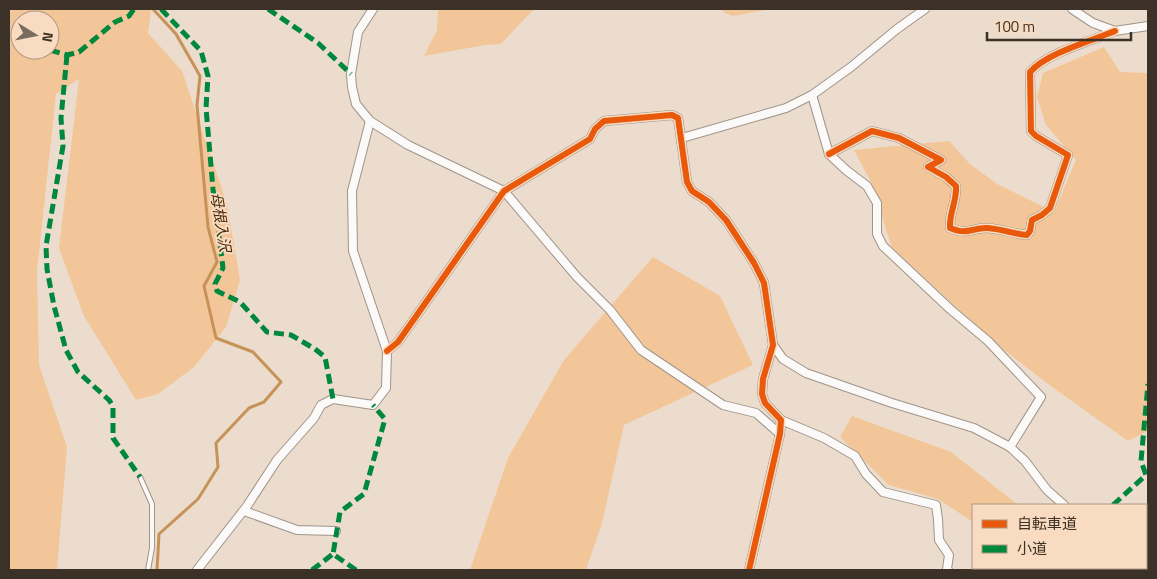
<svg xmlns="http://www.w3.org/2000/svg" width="1157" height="579" font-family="'Titillium Web','Noto Sans JP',sans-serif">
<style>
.green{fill:#f3c699;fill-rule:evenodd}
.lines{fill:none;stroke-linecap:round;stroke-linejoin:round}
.stream{stroke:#c79257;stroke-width:3}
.lane-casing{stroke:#9f9489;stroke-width:6}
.street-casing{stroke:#9f9489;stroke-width:10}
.lane{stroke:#fcfaf8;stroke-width:4}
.street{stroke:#fcfaf8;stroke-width:8}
.quiet{stroke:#00873e;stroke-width:5;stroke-dasharray:10 5;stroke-linecap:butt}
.cycleway-casing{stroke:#f8dbc0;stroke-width:9}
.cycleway{stroke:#e8590c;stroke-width:6}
.labels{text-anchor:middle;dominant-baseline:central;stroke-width:4;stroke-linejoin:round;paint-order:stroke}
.water-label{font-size:15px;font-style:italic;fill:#482b0b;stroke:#f8dbc0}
</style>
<rect width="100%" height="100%" fill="#ebdccd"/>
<g class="green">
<path d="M 9,9 L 151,9 L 148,33 L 182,71 L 227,204 L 240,280 L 226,327 L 194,367 L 158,394 L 136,400 L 84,316 L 59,248 L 79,79 L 56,94 L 37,271 L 39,365 L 67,447 L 57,570 L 9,570 ZM 20,20 L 50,20 L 50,50 L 20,50 Z"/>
<path d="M 438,9 L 534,9 L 501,44 L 485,45 L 424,56 L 437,30 Z"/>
<path d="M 722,9 L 770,9 L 733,16 L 725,13 Z"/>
<path d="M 1104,47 L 1120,72 L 1148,73 L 1148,431 L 1128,441 L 1052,387 L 995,343 L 892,248 L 872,184 L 854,150 L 949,141 L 970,164 L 997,184 L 1054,212 L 1076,160 L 1046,125 L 1037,97 L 1043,73 Z"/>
<path d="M 653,257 L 720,296 L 753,365 L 624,425 L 602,523 L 586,570 L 470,570 L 508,458 L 564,360 Z"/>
<path d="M 852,416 L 951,452 L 1018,505 L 973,505 L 973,522 L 938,499 L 889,485 L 840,437 Z"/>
<path d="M 1040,568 L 1118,568 L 1120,570 L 1043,570 Z"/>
</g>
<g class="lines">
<path class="stream" d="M 153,9 L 176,34 L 200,76 L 197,105 L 208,227 L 217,262 L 204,286 L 216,338 L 253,352 L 281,382 L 264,402 L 249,408 L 216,443 L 218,467 L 198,499 L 159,534 L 157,570"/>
<defs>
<path id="lane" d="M 140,477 L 152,504 L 152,548 L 148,570"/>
<g id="street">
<path d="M 373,9 L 358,32 L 351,74 L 352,87 L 356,104 L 370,121 L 408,145 L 504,191 L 577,277 L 610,310 L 641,350 L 723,405 L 756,413 L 780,434"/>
<path d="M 1072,9 L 1093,23 L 1115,31 L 1148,26"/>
<path d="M 812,95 L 829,154 L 846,170 L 867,186 L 877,203 L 877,234 L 883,246 L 950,309 L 988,341 L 1041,397 L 1010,447"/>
<path d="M 682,138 L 786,108 L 812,95 L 851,67 L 897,29 L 925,9"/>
<path d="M 829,154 L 872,131 L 899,138 L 941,160 L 928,167 L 946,177 L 956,186 C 957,201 949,213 950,228 C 969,236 972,227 988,228 C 1001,229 1014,234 1027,235 L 1030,231 L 1032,220 L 1042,215 L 1050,208 L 1068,155 L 1036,136 L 1031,131 L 1030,72 C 1047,53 1091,41 1115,31"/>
<path d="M 773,345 L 783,359 L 806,373 L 892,403 L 974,428 L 1010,447 L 1025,461 L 1047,490 L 1064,505"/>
<path d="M 387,351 L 398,342 L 504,191 L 590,139 L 595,129 L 604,121 L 672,115 L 678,118 L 687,182 L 692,191 L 709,202 L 726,220 L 754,263 L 764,283 L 773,345 L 763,379 L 762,394 L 765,403 L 781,420 L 780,434 L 749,570"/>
<path d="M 781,420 L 824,438 L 855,456 L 866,474 L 883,492 L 936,505 L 938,519 L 939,540 L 949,555 L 947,569 L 948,570"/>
<path d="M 244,511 L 297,530 L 336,531"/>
<path d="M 1146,556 L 1148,560"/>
<path d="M 197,570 L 247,506 L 277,460 L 314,418 L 321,405 L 333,399 L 373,405 L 386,388 L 387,351 L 353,251 L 352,191 L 370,121"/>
</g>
</defs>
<use href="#lane" class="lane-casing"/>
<use href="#street" class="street-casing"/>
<use href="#lane" class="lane"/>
<use href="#street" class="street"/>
<g class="quiet">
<path d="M 161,9 L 201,51 L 208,76 L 206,108 L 213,189 L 223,268 L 215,284 L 217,291 L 240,302 L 267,332 L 291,335 L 315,349 L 325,357 L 333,399"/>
<path d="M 268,9 L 318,43 L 351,74"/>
<path d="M 50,50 L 67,55 L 79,52 L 115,22 L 129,16 L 134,9"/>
<path d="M 67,55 L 61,118 L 63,146 L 46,246 L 47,269 L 54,306 L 66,350 L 78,372 L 109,400 L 113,406 L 113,438 L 140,477"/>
<path d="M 1113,505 L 1146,475 L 1141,461 L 1148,384"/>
<path d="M 312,570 L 333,554"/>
<path d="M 356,570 L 333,554 L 340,512 L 364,494 L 385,419 L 373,405"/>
</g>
<defs>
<g id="cycleway">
<path d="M 829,154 L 872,131 L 899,138 L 941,160 L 928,167 L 946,177 L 956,186 C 957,201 949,213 950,228 C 969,236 972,227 988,228 C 1001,229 1014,234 1027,235 L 1030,231 L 1032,220 L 1042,215 L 1050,208 L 1068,155 L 1036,136 L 1031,131 L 1030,72 C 1047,53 1091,41 1115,31"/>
<path d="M 387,351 L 398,342 L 504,191 L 590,139 L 595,129 L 604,121 L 672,115 L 678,118 L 687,182 L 692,191 L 709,202 L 726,220 L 754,263 L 764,283 L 773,345 L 763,379 L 762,394 L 765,403 L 781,420 L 780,434 L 749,570"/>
</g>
</defs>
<use href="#cycleway" class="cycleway-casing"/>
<use href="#cycleway" class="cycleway"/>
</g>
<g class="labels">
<g class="water-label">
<text transform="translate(221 222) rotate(81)">母根入沢</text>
</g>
</g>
<rect width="1157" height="579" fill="none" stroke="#3c3126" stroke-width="20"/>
<rect x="972" y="504" width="175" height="65" fill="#f8dbc0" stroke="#ad9782"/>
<rect x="982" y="520" width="25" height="8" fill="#e8590c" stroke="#ad9782"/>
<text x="1017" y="529" font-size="15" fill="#3c3126">自転車道</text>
<rect x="982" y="545" width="25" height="8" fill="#00873e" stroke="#ad9782"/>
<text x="1017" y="554" font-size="15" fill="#3c3126">小道</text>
<g transform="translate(35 35) rotate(100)"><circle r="24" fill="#f8dbc0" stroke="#ad9782"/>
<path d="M0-4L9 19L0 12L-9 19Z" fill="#796d60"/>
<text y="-8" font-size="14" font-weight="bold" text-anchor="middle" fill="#3c3126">N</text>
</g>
<path d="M987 32v8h144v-8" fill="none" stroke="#3c3126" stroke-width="2.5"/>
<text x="994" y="32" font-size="15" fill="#3c3126" stroke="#f8dbc0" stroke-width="4" paint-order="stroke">100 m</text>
</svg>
